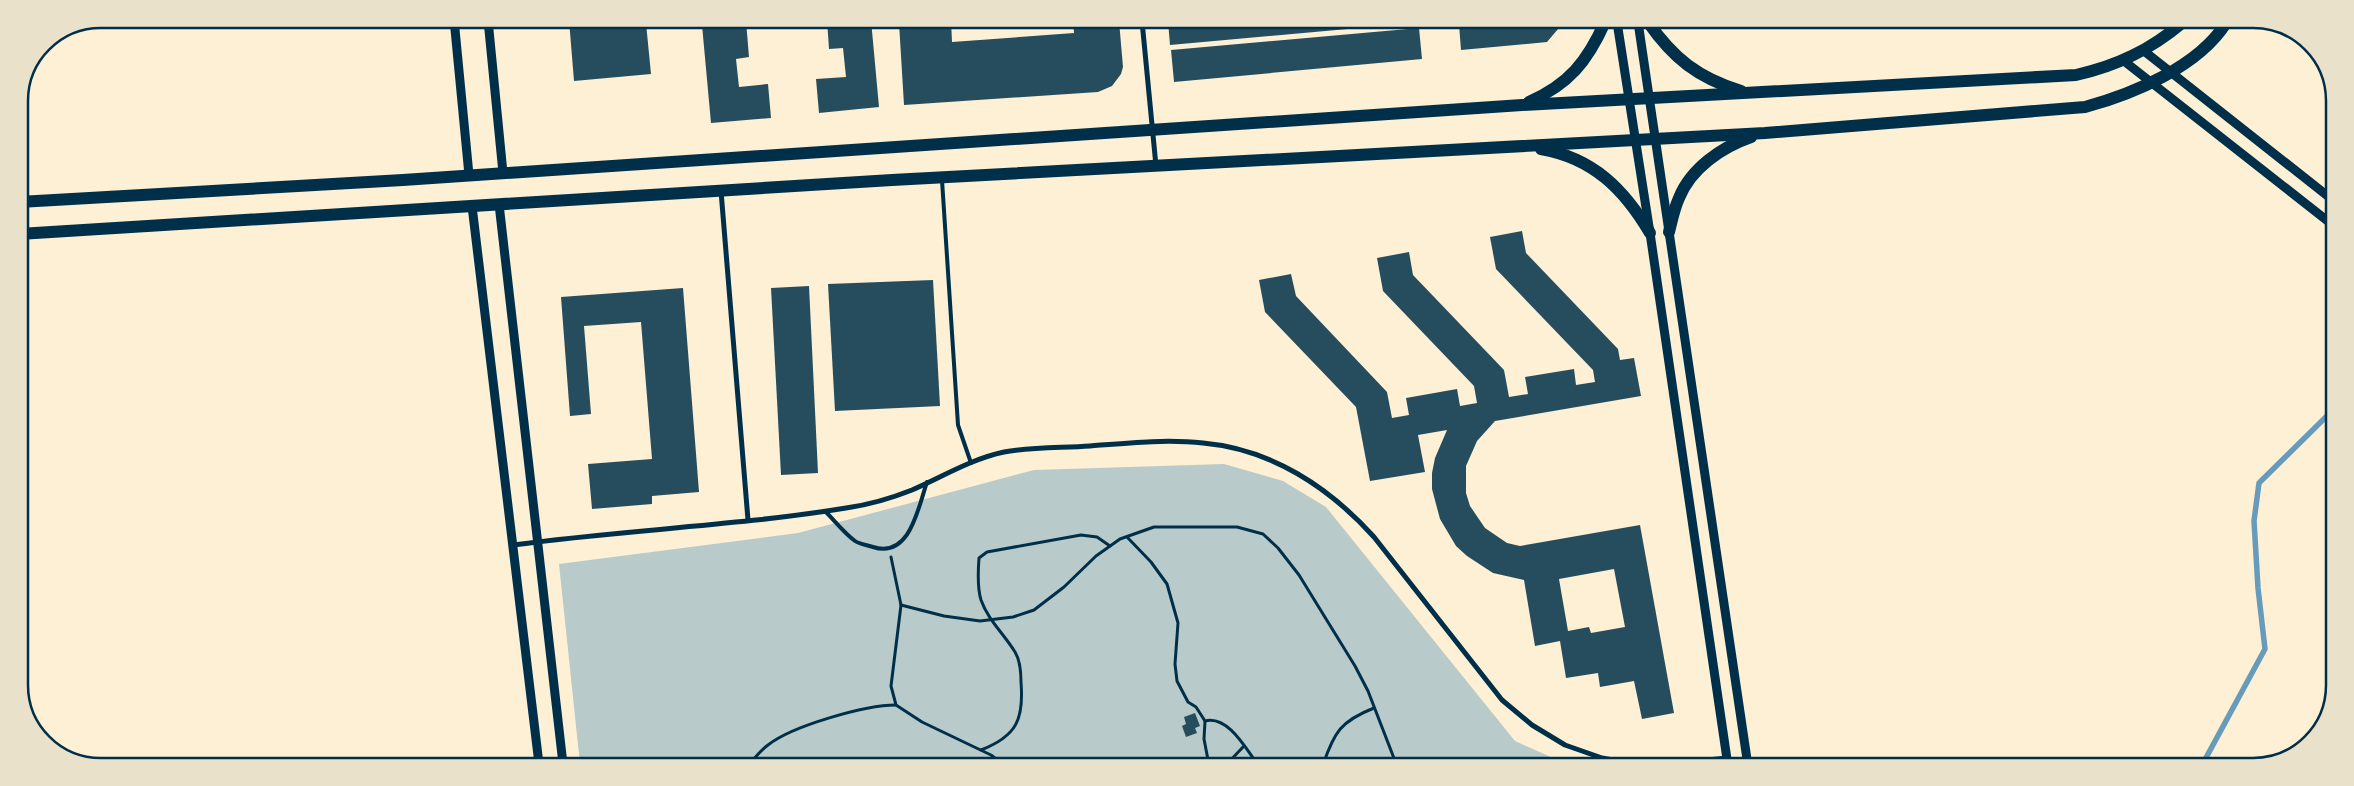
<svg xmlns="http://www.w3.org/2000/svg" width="2354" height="786" font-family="'Golos Text',sans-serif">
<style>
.green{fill:#b9caca}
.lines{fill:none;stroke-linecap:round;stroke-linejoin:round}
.stream{stroke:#669bbc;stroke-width:5.5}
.building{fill:#264d5e;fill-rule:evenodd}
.path{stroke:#003049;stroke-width:3}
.service{stroke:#003049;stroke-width:4}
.minor{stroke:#003049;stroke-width:5}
.tertiary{stroke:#003049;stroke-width:9}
.primary{stroke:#003049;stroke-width:12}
.rim{fill:none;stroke:#003049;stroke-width:2.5}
</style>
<rect width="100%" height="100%" fill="#fdf0d5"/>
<path class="green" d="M 1224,464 L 1283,481 L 1326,507 L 1515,741 L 1571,766 L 580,764 L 559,564 L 798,533 L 1034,470 Z"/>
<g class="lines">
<path class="stream" d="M 2201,767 L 2265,649 L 2258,588 L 2254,521 L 2259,483 L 2333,410"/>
</g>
<g class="building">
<path d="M 569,20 L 627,20 L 627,25 L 646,23 L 651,74 L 574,81 Z"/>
<path d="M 827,20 L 871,20 L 879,107 L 819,113 L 816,79 L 846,77 L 843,48 L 829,49 Z"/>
<path d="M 951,20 L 952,42 L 1074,33 L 1073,21 L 1119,21 L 1123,67 L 1121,74 L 1112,86 L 1098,92 L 904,105 L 899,23 Z"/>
<path d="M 746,21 L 749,57 L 736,59 L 739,87 L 768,84 L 771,118 L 711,123 L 702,25 Z"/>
<path d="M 1168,21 L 1414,21 L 1414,23 L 1170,45 Z"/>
<path d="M 1484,21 L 1557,22 L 1564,22 L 1547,42 L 1461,50 L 1459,24 Z"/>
<path d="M 1419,28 L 1422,59 L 1174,82 L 1171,50 Z"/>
<path d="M 1522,231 L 1526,253 L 1618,349 L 1620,360 L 1634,358 L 1641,396 L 1495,421 L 1477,441 L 1466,466 L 1466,493 L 1470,506 L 1485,528 L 1507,543 L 1520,546 L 1640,525 L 1674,713 L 1642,719 L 1634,681 L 1600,687 L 1598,673 L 1566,678 L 1560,641 L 1535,646 L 1524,580 L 1493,573 L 1467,556 L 1456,546 L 1440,519 L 1432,489 L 1432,473 L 1435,458 L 1447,430 L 1418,435 L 1425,472 L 1370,481 L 1356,407 L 1265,312 L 1259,280 L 1291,274 L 1296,296 L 1387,392 L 1392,418 L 1409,415 L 1406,398 L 1457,389 L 1460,406 L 1477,403 L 1474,386 L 1383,291 L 1377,258 L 1409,252 L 1413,275 L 1504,370 L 1509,397 L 1528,394 L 1525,377 L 1574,369 L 1576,385 L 1595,382 L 1593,370 L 1496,269 L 1490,237 ZM 1614,569 L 1625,627 L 1591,633 L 1589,627 L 1568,631 L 1559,579 Z"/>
<path d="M 933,280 L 940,406 L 835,411 L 828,284 Z"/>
<path d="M 809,286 L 818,473 L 781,475 L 771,288 Z"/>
<path d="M 683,288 L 699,492 L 652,496 L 652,504 L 592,509 L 588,464 L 652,459 L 641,322 L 584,326 L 591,414 L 570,416 L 561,297 Z"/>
<path d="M 1195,713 L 1200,726 L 1195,728 L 1197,733 L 1186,737 L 1182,726 L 1186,724 L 1184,717 Z"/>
</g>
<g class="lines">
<g class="path">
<path d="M 1127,537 L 1151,562 L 1167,584 L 1178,623 L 1175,664 L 1177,681 L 1188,702 L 1196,707 L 1205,721 L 1204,739 L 1209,765"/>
<path d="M 891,557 L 901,605 L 891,686 L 896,705 L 922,722 L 991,755 L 1004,765"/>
<path d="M 901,605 L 944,616 L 980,621 L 1013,617 L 1034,610 L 1064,587 L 1096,556 L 1120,539 L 1154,527 L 1237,527 L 1263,534 L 1278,548 L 1299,575 L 1355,666 L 1368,691 L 1397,766"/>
<path d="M 1205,721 C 1228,715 1246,749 1258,765"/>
<path d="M 981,750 C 1017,736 1024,719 1021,682 C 1021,672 1020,660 1015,652 C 1004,634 988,620 981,600 C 977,587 978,571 979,558 L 987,552 L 1081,535 L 1097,537 L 1110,546"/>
<path d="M 749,764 C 755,758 761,750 768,745 C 792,726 865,705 896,705"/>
<path d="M 1226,765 L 1243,747"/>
<path d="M 1323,765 C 1334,732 1341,721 1374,708"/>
</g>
<g class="service">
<path d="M 942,180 L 958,425 L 971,463"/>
<path d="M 825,511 C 834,520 844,533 855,541 C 859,544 867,545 873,547 C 910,559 918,508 927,482"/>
</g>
<g class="minor">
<path d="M 1142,21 L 1156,166"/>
<path d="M 721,191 L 748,520"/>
<path d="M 513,545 C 623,530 736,526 846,508 C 867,505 892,498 912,490 C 942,477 971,459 1004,452 C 1031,447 1062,448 1090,446 C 1127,443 1166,439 1203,443 C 1271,449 1329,487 1374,537 L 1502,700 L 1532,725 L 1565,745 L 1602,758 L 1635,764 L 1668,764 L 1727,758"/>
</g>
<g class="tertiary">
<path d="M 454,19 L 469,175"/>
<path d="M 488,20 L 503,173"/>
<path d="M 1617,22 L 1650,233 L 1728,766"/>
<path d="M 1638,22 L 1748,766"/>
<path d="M 2144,51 L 2334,201"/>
<path d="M 2124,61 L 2334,226"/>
<path d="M 499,204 L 563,764"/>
<path d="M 472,206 L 539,764"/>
</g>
<g class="primary">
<path d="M 1648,22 C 1673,58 1698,78 1741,91"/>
<path d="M 1529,102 C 1569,84 1587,62 1605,22"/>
<path d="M 1541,149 C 1593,158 1624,189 1650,233"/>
<path d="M 19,202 L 403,180 L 1522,105 L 2076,75 C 2117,66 2150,50 2182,23"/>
<path d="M 1669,232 C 1672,220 1674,209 1679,198 C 1691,168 1722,147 1751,137"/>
<path d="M 19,234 L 892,180 L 1765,133 L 2085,107 C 2133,94 2198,67 2226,23"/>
</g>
</g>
<path d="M0 0H2354V786H0ZM101 28H2253A73 73 0 0 1 2326 101V685A73 73 0 0 1 2253 758H101A73 73 0 0 1 28 685V101A73 73 0 0 1 101 28Z" fill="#e9e1ca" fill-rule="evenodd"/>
<path class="rim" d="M101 28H2253A73 73 0 0 1 2326 101V685A73 73 0 0 1 2253 758H101A73 73 0 0 1 28 685V101A73 73 0 0 1 101 28Z"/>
</svg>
